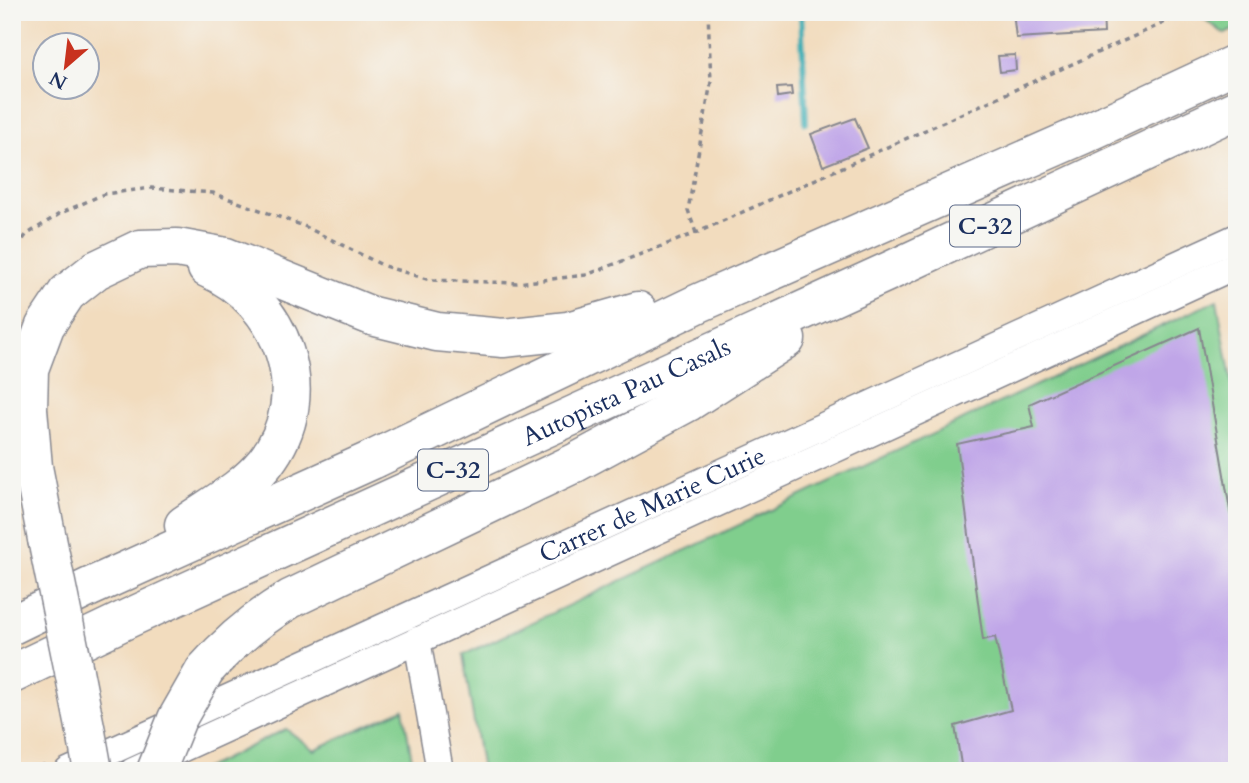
<svg xmlns="http://www.w3.org/2000/svg" width="1249" height="783" font-family="Cardo,serif">
<style>
.green{fill:#80ce8d;stroke:#4e7e76;stroke-width:2}
.lines{fill:none;stroke-linecap:round;stroke-linejoin:round}
.stream{stroke:#3caeb5;stroke-width:6}
.building{fill:#c0a6e8}
.minor-casing{stroke:#86868e;stroke-width:29}
.highway-casing{stroke:#86868e;stroke-width:41}
.path{stroke:#86868e;stroke-width:3.5;stroke-dasharray:5 5;stroke-linecap:butt}
.minor{stroke:#fff;stroke-width:26}
.highway{stroke:#fff;stroke-width:38}
.highway-bridge-casing{stroke:#86868e;stroke-width:41;stroke-linecap:butt}
.highway-bridge{stroke:#fff;stroke-width:38}
.labels{text-anchor:middle;dominant-baseline:central;stroke-width:7;stroke-linejoin:round;paint-order:stroke}
.shield{fill:#f6f6f2;stroke:#5d6b8a;stroke-width:2}
.shield-label{font-size:24px;font-weight:bold;fill:#1b2f5e}
.street-label{font-size:26px;fill:#1b2f5e;stroke:#f6f6f2}
</style>
<rect width="100%" height="100%" fill="#f6f6f2"/>
<filter id="ink" filterUnits="userSpaceOnUse"><feTurbulence type="fractalNoise" baseFrequency=".0143" numOctaves="2"/><feDisplacementMap in="SourceGraphic" scale="14" xChannelSelector="R" yChannelSelector="G"/><feConvolveMatrix kernelMatrix="1 2 1 2 8 2 1 2 1" color-interpolation-filters="sRGB"/></filter>
<filter id="wash" filterUnits="userSpaceOnUse"><feTurbulence type="fractalNoise" baseFrequency=".00686" numOctaves="4" result="noise"/><feDisplacementMap in="SourceGraphic" scale="28" xChannelSelector="R" yChannelSelector="G"/><feGaussianBlur stdDeviation="1.57" result="paint"/><feColorMatrix in="noise" values="0 0 0 0 0 0 0 0 0 0 0 0 0 0 0 0 0 1.4 0 .05"/><feComposite in="paint" operator="in"/></filter>
<g filter="url(#wash)">
<rect width="100%" height="100%" fill="#f2dcbe"/>
<g class="green">
<path d="M 1206,12 L 1237,12 L 1237,28 L 1225,34 L 1199,15 Z"/>
<path d="M 1217,300 L 1237,413 L 1237,771 L 482,771 L 463,655 Z"/>
<path d="M 403,709 L 414,771 L 200,771 L 286,729 L 314,750 Z"/>
</g>
<g class="lines">
<path class="stream" d="M 801,12 L 806,123"/>
</g>
<g id="blocks">
<g class="building">
<path d="M 1013,12 L 1103,12 L 1104,33 L 1016,38 Z"/>
<path d="M 1015,55 L 1016,70 L 1000,72 L 998,56 Z"/>
<path d="M 791,87 L 792,95 L 778,97 L 777,88 Z"/>
<path d="M 855,118 L 868,148 L 823,166 L 811,134 Z"/>
<path d="M 1199,328 L 1237,551 L 1237,771 L 962,771 L 955,726 L 1011,710 L 995,637 L 983,640 L 957,444 L 1034,427 L 1029,404 Z"/>
</g>
</g>
</g>
<g filter="url(#ink)">
<use href="#blocks" fill-opacity="0" stroke="#86868e" stroke-width="2"/>
<g class="lines">
<defs>
<g id="minor">
<path d="M 417,640 L 440,771"/>
<path id="s1" d="M 68,771 L 1237,237"/>
<path d="M 133,771 L 1237,265"/>
</g>
<g id="highway">
<path d="M 184,525 C 211,506 244,489 265,463 C 319,394 282,300 207,268"/>
<path d="M 47,539 L 33,467 L 28,409 L 29,369 L 45,326 L 67,293 L 96,270 L 140,249 L 177,248 L 226,257 L 372,316 L 437,332 L 503,338 L 568,331 L 638,311"/>
<path d="M 12,625 L 90,587 L 372,460 L 699,303 L 1082,135 L 1237,63"/>
<path d="M 205,670 C 230,641 257,619 290,599 L 575,463 L 688,402 L 786,339"/>
<path d="M 74,671 L 86,732"/>
<path id="s2" d="M 12,674 L 129,618 L 894,269 L 1237,109"/>
</g>
</defs>
<use href="#minor" class="minor-casing"/>
<use href="#highway" class="highway-casing"/>
<g class="path">
<path d="M 696,233 L 688,210 L 711,82 L 708,12"/>
<path d="M 12,256 L 26,235 L 61,213 L 104,194 L 151,188 L 213,193 L 304,226 L 384,266 L 430,280 L 517,283 L 586,275 L 696,233 L 1188,12"/>
<path d="M 31,771 L 48,763"/>
<path d="M 257,771 L 277,765 L 306,771"/>
</g>
<use href="#minor" class="minor"/>
<use href="#highway" class="highway"/>
<defs>
<g id="highway-bridge">
<path d="M 47,539 L 74,671"/>
<path d="M 86,732 L 93,771"/>
<path d="M 156,771 L 177,719 L 205,670"/>
</g>
</defs>
<use href="#highway-bridge" class="highway-bridge-casing"/>
<use href="#highway-bridge" class="highway-bridge"/>
</g>
</g>
<g class="labels">
<g class="shield">
<rect x="950" y="205.5" width="70" height="41" rx="5"/>
<rect x="418" y="449.5" width="70" height="41" rx="5"/>
</g>
<g class="shield-label">
<text x="985" y="226">C-32</text>
<text x="453" y="470">C-32</text>
</g>
<g class="street-label">
<text stroke="none"><textPath href="#s2" startOffset="676">Autopista Pau Casals</textPath></text>
<text stroke="none"><textPath href="#s1" startOffset="642">Carrer de Marie Curie</textPath></text>
</g>
</g>
<rect width="1249" height="783" fill="none" stroke="#f6f6f2" stroke-width="42"/>
<g transform="translate(66 66) rotate(208)"><circle r="33" fill="#f6f6f2" stroke="#9ea6b7" stroke-width="2"/>
<path d="M0-5L12 26L0 18L-12 26Z" fill="#c8321e"/>
<text y="-10" font-size="19" font-weight="bold" text-anchor="middle" fill="#1b2f5e">N</text>
</g>
</svg>
